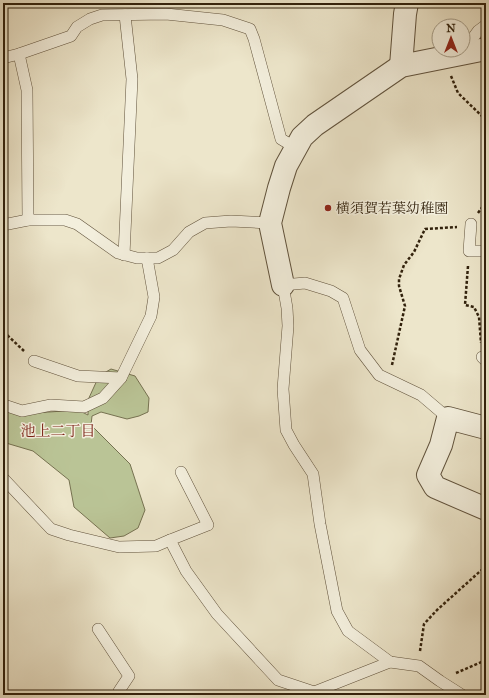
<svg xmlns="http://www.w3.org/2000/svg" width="489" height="698" font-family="'IM FELL Great Primer','Noto Serif JP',serif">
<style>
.green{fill:#bac496;stroke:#767251}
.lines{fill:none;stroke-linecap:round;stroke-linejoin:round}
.lane-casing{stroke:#60523c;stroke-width:12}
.street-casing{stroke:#60523c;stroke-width:24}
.path{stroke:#31210c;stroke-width:2.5;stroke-dasharray:3 2;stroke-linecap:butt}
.lane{stroke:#f3efdd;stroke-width:11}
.street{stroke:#f3efdd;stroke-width:22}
.poi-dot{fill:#8f2418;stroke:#f3efdd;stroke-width:1.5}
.labels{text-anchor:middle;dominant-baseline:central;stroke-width:3;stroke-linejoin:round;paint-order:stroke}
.poi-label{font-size:14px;fill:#31210c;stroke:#f3efdd;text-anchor:start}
.neighbourhood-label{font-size:15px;fill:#7a1f14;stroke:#f3efdd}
</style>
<rect width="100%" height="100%" fill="#ede6cb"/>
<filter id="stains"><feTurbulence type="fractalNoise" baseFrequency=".005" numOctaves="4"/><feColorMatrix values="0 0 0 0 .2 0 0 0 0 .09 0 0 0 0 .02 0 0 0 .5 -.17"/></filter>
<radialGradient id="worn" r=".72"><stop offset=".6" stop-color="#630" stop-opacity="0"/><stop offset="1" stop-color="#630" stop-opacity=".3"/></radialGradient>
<path class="green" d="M 111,369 L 135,376 L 149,398 L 148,412 L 139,416 L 127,419 L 101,412 L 92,416 L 91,425 L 130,464 L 145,510 L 138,528 L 124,536 L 110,538 L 74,507 L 69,480 L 33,451 L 6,443 L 3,441 L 3,411 L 20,414 L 78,410 L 88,415 L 88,400 L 99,376 Z"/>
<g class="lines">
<defs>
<g id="lane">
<path d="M 462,53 L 478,31 L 486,25"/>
<path d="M 19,54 L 27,90 L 28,220"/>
<path d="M 3,58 L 19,54 L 71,36 L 77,27 L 90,19 L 102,15 L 166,14 L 223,20 L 250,29 L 254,39 L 281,139 L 296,148"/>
<path d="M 471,224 L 469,251 L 486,251"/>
<path d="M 3,225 L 28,220 L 65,220 L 77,224 L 118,253 L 137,258 L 158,258 L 173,250 L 189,232 L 205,223 L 231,221 L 270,223"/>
<path d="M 124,255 L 132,79 L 125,15"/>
<path d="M 482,357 L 486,361"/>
<path d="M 34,361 L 78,376 L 121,378"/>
<path d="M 7,406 L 22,411 L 51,405 L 84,407 L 103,398 L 121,378 L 151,316 L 154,297 L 147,258"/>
<path d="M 448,418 L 421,395 L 379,375 L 360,350 L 343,298 L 331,291 L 305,283 L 283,285 L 287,308 L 288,326 L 283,389 L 286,430 L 294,445 L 313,474 L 320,524 L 337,611 L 348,631 L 390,662 L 419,666 L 440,681 L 462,695"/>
<path d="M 181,472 L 208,525 L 170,540 L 186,571 L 217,614 L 278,680 L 314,692"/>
<path d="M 3,478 L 51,529 L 69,535 L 119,547 L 156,546 L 170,540"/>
<path d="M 98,629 L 129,676 L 119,691 L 118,695"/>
<path d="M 314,695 L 314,692 L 390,662"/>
</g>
<g id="street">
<path d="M 401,66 L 405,14 L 407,3"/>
<path d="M 283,285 L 270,223 L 279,188 L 286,166 L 302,137 L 315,125 L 401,66 L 486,49"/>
<path d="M 486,428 L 448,418 L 441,445 L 428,475 L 435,487 L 486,509"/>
</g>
</defs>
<use href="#lane" class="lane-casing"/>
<use href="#street" class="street-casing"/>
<g class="path">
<path d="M 451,76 L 458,93 L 486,120"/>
<path d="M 478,213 L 486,202"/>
<path d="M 468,266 L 465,305 L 474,307 L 479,317 L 481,343"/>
<path d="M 3,335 L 6,334 L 24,351"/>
<path d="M 392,365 L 405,306 L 399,286 L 399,279 L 404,265 L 414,252 L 425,229 L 457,227"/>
<path d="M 420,651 L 424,624 L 437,610 L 486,566"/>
<path d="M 456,673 L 486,660"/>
</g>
<use href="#lane" class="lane"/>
<use href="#street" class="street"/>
</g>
<circle class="poi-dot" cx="328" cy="208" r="4"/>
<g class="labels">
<g class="poi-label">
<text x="336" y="208">横須賀若葉幼稚園</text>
</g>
<g class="neighbourhood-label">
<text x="58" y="431">池上二丁目</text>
</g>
</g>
<rect width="489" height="698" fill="none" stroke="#ede6cb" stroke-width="16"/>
<rect x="4" y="4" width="481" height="690" fill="none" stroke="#31210c" stroke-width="2"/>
<rect x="8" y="8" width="473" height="682" fill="none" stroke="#31210c"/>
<g transform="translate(451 38)"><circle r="19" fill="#f3efdd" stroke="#a59d89"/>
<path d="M0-3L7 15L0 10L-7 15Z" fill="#8f2418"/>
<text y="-6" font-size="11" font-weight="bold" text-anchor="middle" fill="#31210c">N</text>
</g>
<rect width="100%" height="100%" filter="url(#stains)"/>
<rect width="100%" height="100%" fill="url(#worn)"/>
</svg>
